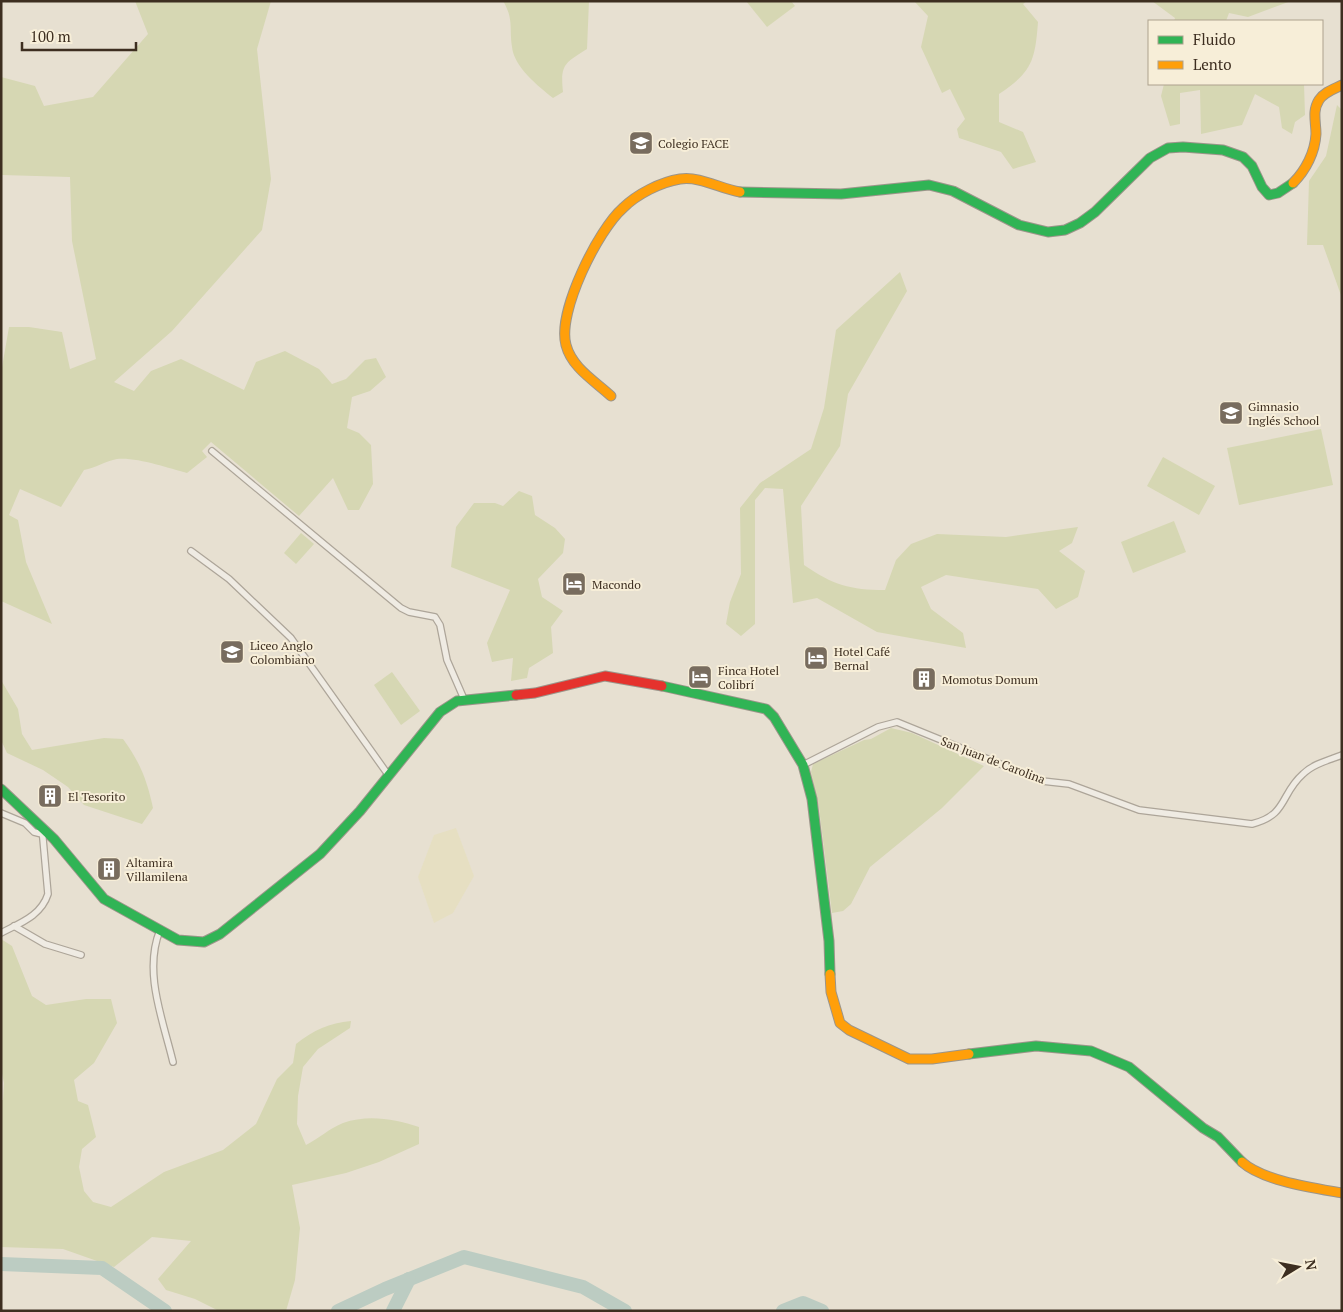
<svg xmlns="http://www.w3.org/2000/svg" width="1343" height="1312" font-family="'PT Serif',serif">
<style>
.farmland{fill:#e6dfc2}
.green{fill:#d6d7b3}
.lines{fill:none;stroke-linecap:round;stroke-linejoin:round}
.river{stroke:#bcccc2;stroke-width:14}
.street-casing{stroke:#ada599;stroke-width:8}
.fast-casing{stroke:#9c958a;stroke-width:11}
.slow-casing{stroke:#9c958a;stroke-width:11}
.jam-casing{stroke:#9c958a;stroke-width:11}
.street{stroke:#efebe3;stroke-width:5.5}
.fast{stroke:#30b455;stroke-width:9}
.slow{stroke:#ff9f0a;stroke-width:9}
.jam{stroke:#e5322d;stroke-width:9}
.labels{text-anchor:middle;dominant-baseline:central;stroke-width:4;stroke-linejoin:round;paint-order:stroke}
.poi-label{font-size:12px;fill:#3d2e20;stroke:#f7eed8;text-anchor:start}
.street-label{font-size:12px;fill:#3d2e20;stroke:#f7eed8}
</style>
<rect width="100%" height="100%" fill="#e7e0d1"/>
<path class="farmland" d="M 456,828 L 474,876 L 453,913 L 434,923 L 418,877 L 434,835 Z"/>
<g class="green">
<path d="M 135,1 L 271,1 L 257,49 L 271,179 L 262,230 L 172,331 L 114,382 L 134,391 L 151,371 L 181,359 L 244,390 L 256,362 L 285,351 L 319,369 L 332,384 L 346,379 L 365,360 L 376,358 L 386,377 L 370,391 L 352,397 L 347,428 L 359,433 L 371,445 L 373,484 L 359,510 L 348,510 L 333,478 L 299,516 L 211,442 L 202,451 L 207,457 L 187,473 C 168,468 137,457 117,459 C 106,461 95,468 84,470 L 61,507 L 20,489 L 9,515 L 18,520 L 26,562 L 52,624 L 1,601 L 1,373 L 9,327 L 29,327 L 62,332 L 70,369 L 96,359 L 72,241 L 70,177 L 2,175 L 1,77 L 35,86 L 44,106 L 93,97 L 148,34 Z"/>
<path d="M 503,1 L 589,1 L 587,49 C 565,63 560,64 563,92 L 553,98 C 538,86 514,67 512,47 C 509,28 514,19 503,1 Z"/>
<path d="M 746,1 L 791,1 L 795,6 L 767,27 Z"/>
<path d="M 914,1 L 1027,1 L 1023,4 L 1038,22 C 1035,61 1032,72 999,94 L 999,122 L 1023,132 L 1036,162 L 1013,169 L 1001,152 L 959,138 L 957,129 L 965,119 L 950,89 L 942,93 L 921,47 L 928,16 Z"/>
<path d="M 1152,1 L 1291,1 L 1248,17 L 1229,13 L 1226,21 L 1174,21 L 1175,18 Z"/>
<path d="M 1164,84 L 1304,84 L 1305,115 L 1295,122 L 1292,134 L 1282,128 L 1279,107 L 1255,94 L 1242,125 L 1201,134 L 1200,90 L 1180,93 L 1180,124 L 1170,126 L 1161,96 Z"/>
<path d="M 1337,105 L 1342,110 L 1342,298 L 1323,245 L 1307,245 L 1309,181 L 1326,156 Z"/>
<path d="M 900,272 L 907,291 L 848,394 L 840,446 L 801,506 L 804,565 C 833,585 850,590 885,590 L 896,560 L 911,544 L 937,534 L 1006,537 L 1078,527 L 1072,543 L 1059,551 L 1085,571 L 1078,597 L 1056,609 L 1038,589 L 946,575 L 921,587 L 931,609 L 963,633 L 966,648 L 877,632 L 817,598 L 793,603 L 783,489 L 765,488 L 755,500 L 755,624 L 741,636 L 726,624 L 730,602 L 741,574 L 740,508 L 760,483 L 811,449 L 824,408 L 836,330 Z"/>
<path d="M 1321,429 L 1333,485 L 1239,505 L 1227,448 Z"/>
<path d="M 1163,457 L 1215,486 L 1199,515 L 1147,486 Z"/>
<path d="M 519,491 L 532,496 L 535,515 L 555,528 L 565,539 L 563,553 L 538,579 L 542,597 L 563,611 L 551,627 L 553,653 L 529,668 L 527,678 L 511,681 L 513,658 L 492,662 L 487,643 L 510,590 L 451,567 L 456,527 L 474,503 L 495,503 L 503,506 Z"/>
<path d="M 1174,521 L 1186,552 L 1133,573 L 1121,542 Z"/>
<path d="M 301,533 L 314,544 L 296,564 L 284,553 Z"/>
<path d="M 392,672 L 420,711 L 401,725 L 374,685 Z"/>
<path d="M 1,680 L 18,709 L 22,734 L 32,750 L 104,738 L 123,739 C 140,762 147,780 153,808 L 142,824 L 84,805 L 68,787 L 43,770 L 7,753 L 1,740 Z"/>
<path d="M 891,728 L 912,733 L 984,766 L 942,808 L 870,867 L 851,904 L 843,911 L 832,913 L 819,808 L 811,772 L 813,764 L 864,740 L 871,739 Z"/>
<path d="M 1,939 L 12,946 L 32,996 L 46,1005 L 86,999 L 111,999 L 117,1023 L 94,1063 L 74,1080 L 78,1101 L 88,1105 L 96,1137 L 82,1149 L 79,1167 L 84,1191 L 93,1202 L 111,1207 L 164,1172 L 223,1150 L 256,1124 L 277,1079 L 293,1063 L 296,1044 C 314,1030 329,1023 351,1021 L 350,1028 L 318,1049 L 303,1067 L 298,1096 L 297,1124 L 306,1145 C 318,1139 330,1128 343,1123 C 368,1114 395,1119 419,1127 L 419,1144 L 379,1162 L 346,1173 L 292,1185 L 300,1228 L 295,1280 L 286,1311 L 219,1311 L 195,1299 L 166,1290 L 158,1279 L 191,1241 L 152,1237 L 114,1267 L 63,1249 L 1,1247 L 1,1100 L 3,1100 L 4,1083 L 1,1069 Z"/>
</g>
<g class="lines">
<g class="river">
<path d="M 1,1264 L 102,1268 L 165,1311"/>
<path d="M 338,1311 L 385,1289 L 464,1257 L 583,1287 L 625,1311"/>
<path d="M 393,1311 L 409,1279"/>
<path d="M 783,1311 L 803,1303 L 822,1311"/>
</g>
<defs>
<g id="street">
<path d="M 212,451 L 401,608 L 409,612 L 435,617 L 440,625 L 447,660 L 464,699"/>
<path d="M 191,551 L 229,579 L 291,638 L 389,776"/>
<path d="M 803,765 L 878,727 L 897,722 L 1042,781 L 1069,784 L 1139,810 L 1252,824 C 1288,815 1280,794 1303,774 C 1313,764 1329,760 1342,755"/>
<path d="M 1,813 L 25,823 L 34,832 L 42,834"/>
<path d="M 14,926 L 45,944 L 81,955"/>
<path d="M 160,930 C 143,972 163,1020 173,1062"/>
<path d="M 1,933 C 20,923 41,916 48,894 L 42,828"/>
</g>
<g id="fast">
<path d="M 740,192 L 841,194 L 929,185 L 953,191 L 1019,225 L 1048,232 L 1065,230 L 1080,223 L 1095,212 L 1150,158 L 1168,148 L 1183,147 L 1223,150 L 1243,157 L 1252,166 L 1262,187 L 1269,195 L 1278,193 L 1293,183"/>
<path d="M 662,686 L 766,709 L 774,717 L 803,765 L 812,799 L 829,941 L 830,974"/>
<path d="M 1,789 L 54,839 L 104,899 L 178,940 L 204,942 L 220,934 L 320,854 L 360,811 L 440,712 L 457,701 L 516,695"/>
<path d="M 969,1054 L 1036,1046 L 1091,1051 L 1129,1067 L 1203,1128 L 1218,1137 L 1242,1162"/>
</g>
<g id="slow">
<path d="M 1293,183 C 1306,170 1315,152 1316,134 C 1316,122 1312,111 1319,100 C 1324,92 1334,89 1342,85"/>
<path d="M 611,396 C 595,381 572,368 566,345 C 557,312 598,230 623,208 C 637,194 661,182 680,179 C 701,176 720,189 740,192"/>
<path d="M 830,974 L 831,992 L 840,1023 L 849,1030 L 909,1059 L 932,1059 L 969,1054"/>
<path d="M 1242,1162 C 1263,1181 1314,1188 1342,1193"/>
</g>
<path id="jam" d="M 516,695 L 535,693 L 605,676 L 662,686"/>
</defs>
<use href="#street" class="street-casing"/>
<use href="#fast" class="fast-casing"/>
<use href="#slow" class="slow-casing"/>
<use href="#jam" class="jam-casing"/>
<use href="#street" class="street"/>
<use href="#fast" class="fast"/>
<use href="#slow" class="slow"/>
<use href="#jam" class="jam"/>
</g>
<defs>
<symbol id="school-square" viewBox="-11 -11 22 22"><rect x="-9" y="-9" width="18" height="18" rx="4" fill="#786c5e" stroke="#f7eed8"/><path d="M0-5L7-2L0 1L-7-2ZM-4 1L0 2.5L4 1V4Q0 6-4 4Z" fill="#fff"/></symbol>
<symbol id="hotel-square" viewBox="-11 -11 22 22"><rect x="-9" y="-9" width="18" height="18" rx="4" fill="#786c5e" stroke="#f7eed8"/><path d="M-6-4.5h1.5V1H6V5H4.5V3h-9V5H-6ZM-4 0a1.8 1.8 0 1 1 3.6 0ZM.5 0V-2.5h3Q6-2.5 6 0Z" fill="#fff"/></symbol>
<symbol id="building-square" viewBox="-11 -11 22 22"><rect x="-9" y="-9" width="18" height="18" rx="4" fill="#786c5e" stroke="#f7eed8"/><path d="M-4-6H4V6H1V3H-1V6H-4ZM-2.5-4.3h1.7v1.8h-1.7ZM.8-4.3h1.7v1.8H.8ZM-2.5-1h1.7V.8h-1.7ZM.8-1h1.7V.8H.8Z" fill="#fff"/></symbol>
</defs>
<g fill-rule="evenodd">
<use href="#school-square" x="627" y="129" width="28" height="28"/>
<use href="#school-square" x="1217" y="399" width="28" height="28"/>
<use href="#hotel-square" x="560" y="570" width="28" height="28"/>
<use href="#school-square" x="218" y="638" width="28" height="28"/>
<use href="#hotel-square" x="802" y="644" width="28" height="28"/>
<use href="#hotel-square" x="686" y="663" width="28" height="28"/>
<use href="#building-square" x="910" y="665" width="28" height="28"/>
<use href="#building-square" x="36" y="782" width="28" height="28"/>
<use href="#building-square" x="95" y="855" width="28" height="28"/>
</g>
<g class="labels">
<g class="poi-label">
<text x="658" y="143">Colegio FACE</text>
<text x="1248" y="406">Gimnasio<tspan x="1248" dy="14">Inglés School</tspan></text>
<text x="592" y="584">Macondo</text>
<text x="250" y="645">Liceo Anglo<tspan x="250" dy="14">Colombiano</tspan></text>
<text x="834" y="651">Hotel Café<tspan x="834" dy="14">Bernal</tspan></text>
<text x="718" y="670">Finca Hotel<tspan x="718" dy="14">Colibrí</tspan></text>
<text x="942" y="679">Momotus Domum</text>
<text x="68" y="796">El Tesorito</text>
<text x="126" y="862">Altamira<tspan x="126" dy="14">Villamilena</tspan></text>
</g>
<g class="street-label">
<text transform="translate(993 760) rotate(21)">San Juan de Carolina</text>
</g>
</g>
<rect width="1343" height="1312" fill="none" stroke="#3d2e20" stroke-width="5"/>
<rect x="1148" y="20" width="175" height="65" fill="#f7eed8" stroke="#ada18e"/>
<rect x="1158" y="36" width="25" height="8" fill="#30b455" stroke="#ada18e"/>
<text x="1193" y="45" font-size="15" fill="#3d2e20">Fluido</text>
<rect x="1158" y="61" width="25" height="8" fill="#ff9f0a" stroke="#ada18e"/>
<text x="1193" y="70" font-size="15" fill="#3d2e20">Lento</text>
<g transform="translate(1298 1267) rotate(80)" stroke="#f7eed8" stroke-width="4" paint-order="stroke">
<path d="M0-4L9 19L0 12L-9 19Z" fill="#3d2e20"/>
<text y="-8" font-size="14" font-weight="bold" text-anchor="middle" fill="#3d2e20">N</text>
</g>
<path d="M22 42v8h114v-8" fill="none" stroke="#3d2e20" stroke-width="2.5"/>
<text x="30" y="42" font-size="15" fill="#3d2e20" stroke="#f7eed8" stroke-width="4" paint-order="stroke">100 m</text>
</svg>
